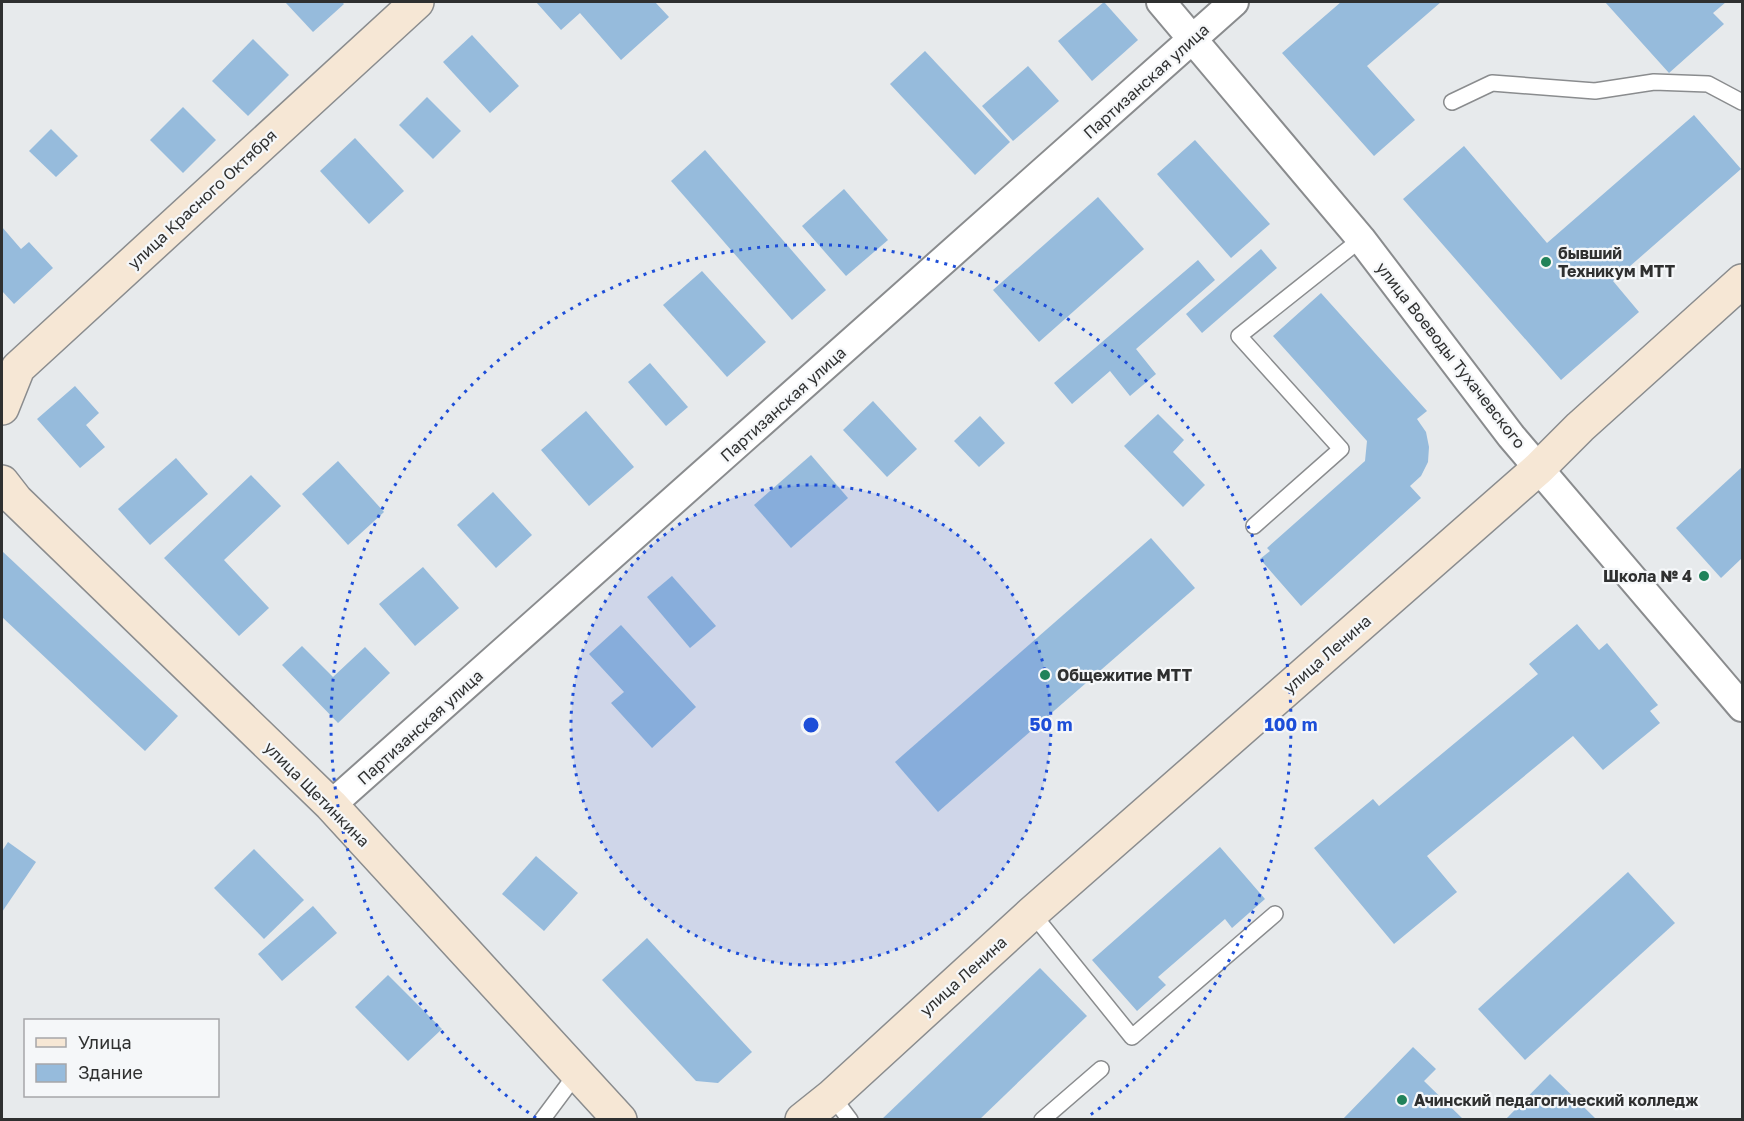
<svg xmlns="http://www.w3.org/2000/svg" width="1744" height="1121" font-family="'Golos Text',sans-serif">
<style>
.building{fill:#96bbdc}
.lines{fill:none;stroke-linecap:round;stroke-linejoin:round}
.service-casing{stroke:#8a8c8e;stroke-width:18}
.minor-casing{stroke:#8a8c8e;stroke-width:32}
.secondary-casing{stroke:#8a8c8e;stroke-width:36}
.service{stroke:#fff;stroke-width:15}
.minor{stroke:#fff;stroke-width:28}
.secondary{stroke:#f6e7d5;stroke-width:33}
.ring{fill:none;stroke:#1d4ed8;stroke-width:3;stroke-dasharray:3 6}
.poi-dot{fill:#21825a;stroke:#f5f7f9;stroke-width:2}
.labels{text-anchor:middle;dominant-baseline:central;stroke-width:4.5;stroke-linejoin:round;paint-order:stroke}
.street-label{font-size:16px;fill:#2f3030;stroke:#f5f7f9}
.poi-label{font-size:16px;font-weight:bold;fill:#2f3030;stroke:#f5f7f9;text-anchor:start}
.centre{fill:#1d4ed8;stroke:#f5f7f9;stroke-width:3}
.ring-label{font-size:18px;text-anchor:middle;font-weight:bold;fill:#1d4ed8;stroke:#f5f7f9;stroke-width:4.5;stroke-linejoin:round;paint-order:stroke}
</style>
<rect width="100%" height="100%" fill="#e7eaec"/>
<g class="building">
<path d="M 285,2 L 342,2 L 344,4 L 313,32 Z"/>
<path d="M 536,2 L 655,2 L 669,17 L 621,60 L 580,13 L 561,30 Z"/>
<path d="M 1104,2 L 1138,40 L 1092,81 L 1058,41 Z"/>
<path d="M 1341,2 L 1441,2 L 1367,66 L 1415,120 L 1374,156 L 1282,53 Z"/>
<path d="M 1605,2 L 1726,2 L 1713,13 L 1724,24 L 1669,73 Z"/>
<path d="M 472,35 L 519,86 L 490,113 L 443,62 Z"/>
<path d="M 253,39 L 289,75 L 248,116 L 212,81 Z"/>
<path d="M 925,51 L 1010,142 L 975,175 L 890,84 Z"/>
<path d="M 1028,66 L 1059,101 L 1013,141 L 982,106 Z"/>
<path d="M 427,97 L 461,131 L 433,159 L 399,125 Z"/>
<path d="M 183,107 L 216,140 L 183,173 L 150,140 Z"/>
<path d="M 1694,115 L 1741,169 L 1613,281 L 1639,312 L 1561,380 L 1403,199 L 1464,146 L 1547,243 Z"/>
<path d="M 51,129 L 78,156 L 56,177 L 29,151 Z"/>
<path d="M 355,138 L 404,191 L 369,224 L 320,171 Z"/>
<path d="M 1195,140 L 1270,224 L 1231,258 L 1157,174 Z"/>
<path d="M 705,150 L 826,290 L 792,320 L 671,181 Z"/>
<path d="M 844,189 L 888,240 L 846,276 L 802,226 Z"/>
<path d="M 1098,197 L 1144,249 L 1039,342 L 993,290 Z"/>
<path d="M 2,227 L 21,249 L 29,242 L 53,268 L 14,304 L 2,291 Z"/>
<path d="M 1261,249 L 1277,268 L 1202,333 L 1186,314 Z"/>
<path d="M 1198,260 L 1215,280 L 1136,349 L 1156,374 L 1130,396 L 1110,371 L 1072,404 L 1054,383 Z"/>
<path d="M 702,271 L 766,342 L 727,377 L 663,305 Z"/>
<path d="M 1321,293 L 1427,411 L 1417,419 L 1426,432 L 1429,447 L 1428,462 L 1421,476 L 1410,486 L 1421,498 L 1301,606 L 1260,559 L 1270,551 L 1267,548 L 1365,461 L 1367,441 L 1273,336 Z"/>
<path d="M 650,363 L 688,407 L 666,426 L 628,382 Z"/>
<path d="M 75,386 L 99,413 L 86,425 L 105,447 L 80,468 L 37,419 Z"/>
<path d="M 873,401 L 917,449 L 887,477 L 843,430 Z"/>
<path d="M 586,411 L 634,467 L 589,506 L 541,450 Z"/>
<path d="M 1158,414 L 1184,440 L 1173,452 L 1205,485 L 1183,507 L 1124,446 Z"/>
<path d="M 980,416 L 1005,443 L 979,467 L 954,441 Z"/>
<path d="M 811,455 L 848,498 L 791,548 L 754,505 Z"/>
<path d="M 176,458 L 208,494 L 150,545 L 118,509 Z"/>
<path d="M 338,461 L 384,512 L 348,545 L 302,494 Z"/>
<path d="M 1742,467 L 1742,558 L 1721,578 L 1676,528 Z"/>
<path d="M 251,475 L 281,506 L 224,560 L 269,608 L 239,636 L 164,558 Z"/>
<path d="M 493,492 L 532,535 L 496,568 L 457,525 Z"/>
<path d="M 1151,538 L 1195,588 L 938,812 L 895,762 Z"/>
<path d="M 2,551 L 178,716 L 145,751 L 2,617 Z"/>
<path d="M 423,567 L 459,608 L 415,646 L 379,604 Z"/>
<path d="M 672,576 L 716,626 L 690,648 L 647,597 Z"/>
<path d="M 1577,624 L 1599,650 L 1607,643 L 1658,705 L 1650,711 L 1660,723 L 1603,770 L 1573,736 L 1427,856 L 1457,892 L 1394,944 L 1314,848 L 1373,799 L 1379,806 L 1538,674 L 1529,664 Z"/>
<path d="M 621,625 L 696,707 L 652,748 L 611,703 L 624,692 L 589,654 Z"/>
<path d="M 302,646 L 333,677 L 365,647 L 390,673 L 338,723 L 282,665 Z"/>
<path d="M 8,842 L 36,862 L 2,912 L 2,851 Z"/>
<path d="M 1220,847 L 1265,899 L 1232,928 L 1225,919 L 1158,977 L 1166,985 L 1137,1011 L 1092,960 Z"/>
<path d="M 254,849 L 304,900 L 264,939 L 214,888 Z"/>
<path d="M 536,856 L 578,893 L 544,931 L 502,894 Z"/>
<path d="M 1628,872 L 1675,923 L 1525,1060 L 1478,1009 Z"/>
<path d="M 313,906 L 337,933 L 282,981 L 258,954 Z"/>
<path d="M 647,938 L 752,1052 L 718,1083 L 696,1081 L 602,980 Z"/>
<path d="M 1040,968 L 1087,1016 L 979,1120 L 881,1120 Z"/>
<path d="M 388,975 L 442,1029 L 408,1061 L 355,1007 Z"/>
<path d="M 1413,1047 L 1436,1069 L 1424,1081 L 1464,1120 L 1342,1120 Z"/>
<path d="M 1550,1074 L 1597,1120 L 1505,1120 Z"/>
</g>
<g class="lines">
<defs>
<g id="service">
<path d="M 1452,102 L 1492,83 L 1595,91 L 1654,82 L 1708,84 L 1742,102"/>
<path d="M 1254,526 L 1341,449 L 1239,336 L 1361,239"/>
<path d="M 1032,913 L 1132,1037 L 1275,914"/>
<path d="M 832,1096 L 850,1120"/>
<path d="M 542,1120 L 577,1073"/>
<path d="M 1042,1120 L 1101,1069"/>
</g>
<g id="minor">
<path d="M 1161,2 L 1361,239 L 1511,436 L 1742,707"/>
<path d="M 331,805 L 1234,2"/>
</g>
<g id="secondary">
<path d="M 2,408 L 18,368 L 417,2"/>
<path d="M 2,482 L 16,500 L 331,805 L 620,1120"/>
<path d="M 802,1120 L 832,1096 L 1032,913 L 1539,468 L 1580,427 L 1742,281"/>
</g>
</defs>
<use href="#service" class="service-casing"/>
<use href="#minor" class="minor-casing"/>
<use href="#secondary" class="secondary-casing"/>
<use href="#service" class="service"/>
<use href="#minor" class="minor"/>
<use href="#secondary" class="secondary"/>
</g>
<circle cx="811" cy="725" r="240" fill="#1d4ed8" fill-opacity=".12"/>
<g class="ring">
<circle cx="811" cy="725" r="240"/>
<path d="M536 1118A480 480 0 1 1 1086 1118"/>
</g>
<g class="poi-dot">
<circle cx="1546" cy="262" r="6"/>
<circle cx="1704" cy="576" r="6"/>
<circle cx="1045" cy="675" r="6"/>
<circle cx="1402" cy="1100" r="6"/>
</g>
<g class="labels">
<g class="street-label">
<text transform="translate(1146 81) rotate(-42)">Партизанская улица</text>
<text transform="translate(202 199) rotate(-43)">улица Красного Октября</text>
<text transform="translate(1451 355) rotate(52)">улица Воеводы Тухачевского</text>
<text transform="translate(783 404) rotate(-42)">Партизанская улица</text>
<text transform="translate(1327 654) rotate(-41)">улица Ленина</text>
<text transform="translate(420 727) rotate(-42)">Партизанская улица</text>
<text transform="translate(317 794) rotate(45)">улица Щетинкина</text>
<text transform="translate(963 976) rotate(-42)">улица Ленина</text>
</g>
<g class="poi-label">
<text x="1558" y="253">бывший<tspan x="1558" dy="18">Техникум МТТ</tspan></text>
<text x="1692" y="576" text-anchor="end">Школа № 4</text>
<text x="1057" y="675">Общежитие МТТ</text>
<text x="1414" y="1100">Ачинский педагогический колледж</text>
</g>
</g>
<circle cx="811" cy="725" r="9" class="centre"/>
<g class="ring-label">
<text x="1051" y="731">50 m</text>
<text x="1291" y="731">100 m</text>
</g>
<rect width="1744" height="1121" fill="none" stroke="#2f3030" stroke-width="6"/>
<rect x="24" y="1019" width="195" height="78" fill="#f5f7f9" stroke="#a6a7a9" stroke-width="1.5"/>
<rect x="36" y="1038" width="30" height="9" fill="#f6e7d5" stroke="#a6a7a9" stroke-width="1.5"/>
<text x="78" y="1049" font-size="18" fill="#2f3030">Улица</text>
<rect x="36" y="1064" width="30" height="18" fill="#96bbdc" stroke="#a6a7a9" stroke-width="1.5"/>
<text x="78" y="1079" font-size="18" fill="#2f3030">Здание</text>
</svg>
